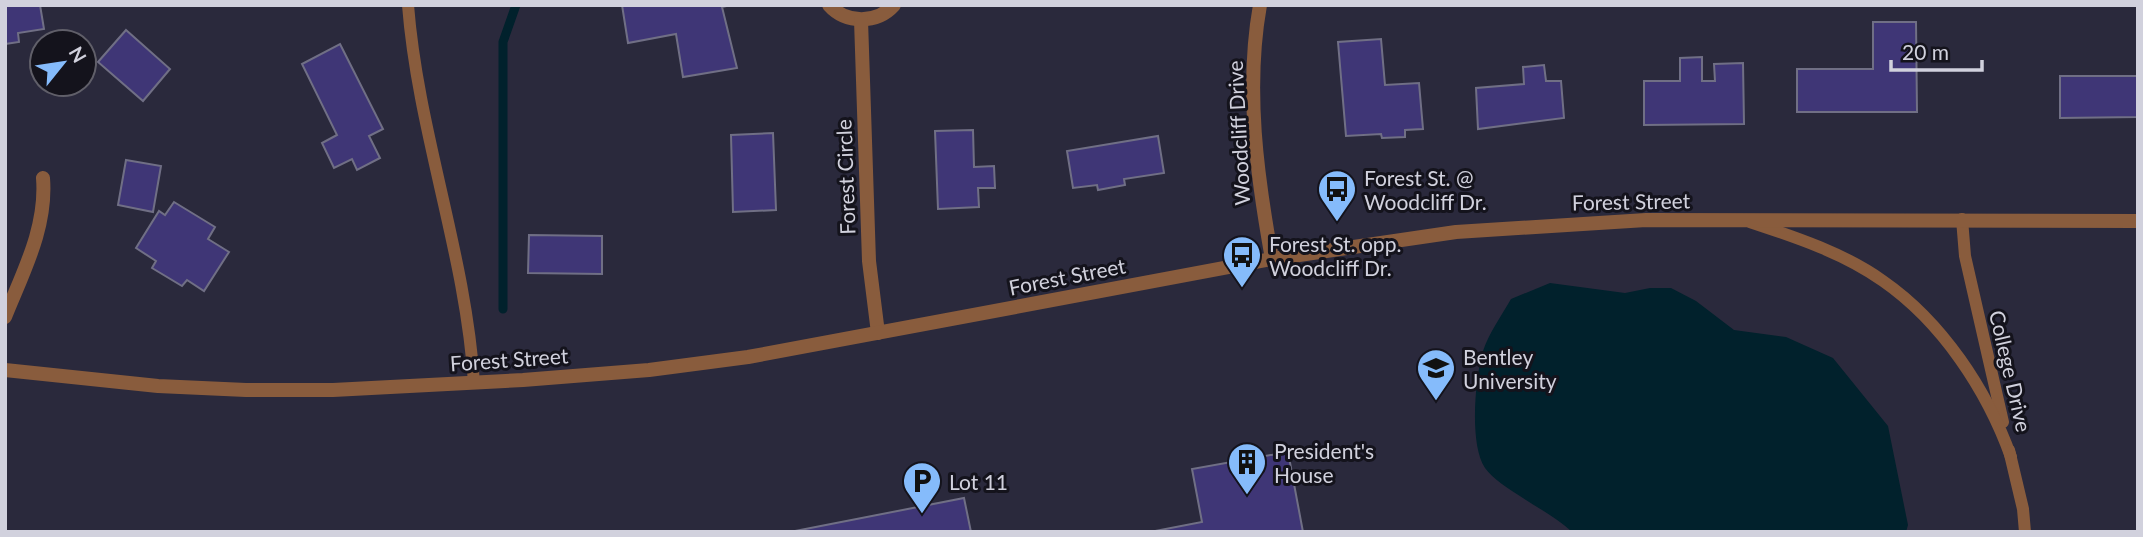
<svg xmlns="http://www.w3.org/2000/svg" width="2143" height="537" font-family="Lato,sans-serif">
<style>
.water{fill:#01212c}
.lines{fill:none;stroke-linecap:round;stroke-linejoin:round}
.stream{stroke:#01212c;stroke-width:9}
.building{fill:#3f3676;stroke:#706f85;stroke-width:2}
.service{stroke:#895c3d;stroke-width:12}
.minor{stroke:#895c3d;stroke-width:14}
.tertiary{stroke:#895c3d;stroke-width:14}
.labels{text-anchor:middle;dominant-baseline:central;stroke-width:6;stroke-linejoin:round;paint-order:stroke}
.street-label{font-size:21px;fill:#d1d1dd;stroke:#14131c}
.poi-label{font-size:21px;fill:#d1d1dd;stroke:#14131c;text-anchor:start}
</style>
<rect width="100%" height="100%" fill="#2a293c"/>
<path class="water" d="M 1550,283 L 1625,293 L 1650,288 L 1671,288 L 1696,301 L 1734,330 L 1786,337 L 1833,358 L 1888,426 L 1908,525 L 1906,532 L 1572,532 C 1550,511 1499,488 1485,468 C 1469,444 1475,378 1483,351 C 1489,333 1502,315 1511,299 Z"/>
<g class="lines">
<path class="stream" d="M 503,309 L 503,42 L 516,5"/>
</g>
<g class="building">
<path d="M 5,5 L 40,5 L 44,29 L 18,33 L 19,42 L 5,44 Z"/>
<path d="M 622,5 L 731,5 L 722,7 L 737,68 L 683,77 L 676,34 L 628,43 Z"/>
<path d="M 1873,22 L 1916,22 L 1917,112 L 1797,112 L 1797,69 L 1873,69 Z"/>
<path d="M 126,30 L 170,69 L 143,101 L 98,62 Z"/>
<path d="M 1381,39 L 1385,85 L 1419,83 L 1423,129 L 1405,130 L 1405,137 L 1382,138 L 1381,134 L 1346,136 L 1338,42 Z"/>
<path d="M 340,44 L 383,129 L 369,136 L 380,158 L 357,170 L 352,159 L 334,168 L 322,143 L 337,135 L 302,64 Z"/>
<path d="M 1702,57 L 1702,81 L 1715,81 L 1714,64 L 1743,63 L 1744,124 L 1644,125 L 1644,81 L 1680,81 L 1680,58 Z"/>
<path d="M 1544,65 L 1546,81 L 1561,81 L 1564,118 L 1478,129 L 1476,88 L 1524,84 L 1523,67 Z"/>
<path d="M 2060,76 L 2138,76 L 2138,117 L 2060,118 Z"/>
<path d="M 973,130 L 974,167 L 994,166 L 995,188 L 978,188 L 979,207 L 938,209 L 935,131 Z"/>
<path d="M 773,133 L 776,210 L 733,212 L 731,135 Z"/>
<path d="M 1158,136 L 1164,173 L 1124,179 L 1125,185 L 1098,190 L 1097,185 L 1073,188 L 1067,151 Z"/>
<path d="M 126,160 L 161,166 L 153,212 L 118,205 Z"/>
<path d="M 174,202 L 215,227 L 208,239 L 229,252 L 204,291 L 187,280 L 182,286 L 152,268 L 156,261 L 136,248 L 159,211 L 165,215 Z"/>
<path d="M 529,235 L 602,236 L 602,274 L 528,273 Z"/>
<path d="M 1288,452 L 1303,532 L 1150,532 L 1202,522 L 1192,469 Z"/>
<path d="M 964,498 L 971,532 L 790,532 Z"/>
</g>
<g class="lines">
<g class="service">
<path d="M 408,5 C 418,133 466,255 474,383"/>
<path d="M 1962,219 L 1965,256 L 2003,422"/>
<path d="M 1750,222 C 1795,237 1844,253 1883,281 C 1942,322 1987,390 2011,457"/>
<path d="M 2009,450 L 2023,509 L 2025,532"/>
</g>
<g class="minor">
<path d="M 829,5 C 846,24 877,24 894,5"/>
<path d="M 1260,5 C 1245,89 1257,176 1272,259"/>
<path d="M 861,20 L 869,261 L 878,333"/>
<path d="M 5,317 C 23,272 47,228 43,178"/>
</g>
<path class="tertiary" d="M 5,370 L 158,386 L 246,390 L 333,390 L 523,380 L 649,370 L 748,357 L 1272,259 L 1456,232 L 1646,220 L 2138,221"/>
</g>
<defs>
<symbol id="bus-pin" viewBox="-11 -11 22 30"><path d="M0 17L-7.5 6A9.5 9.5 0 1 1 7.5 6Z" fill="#85bbfb" stroke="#14131c"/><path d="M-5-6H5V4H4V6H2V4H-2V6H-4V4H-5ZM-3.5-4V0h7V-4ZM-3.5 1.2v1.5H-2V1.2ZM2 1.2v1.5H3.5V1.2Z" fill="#111"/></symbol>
<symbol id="university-pin" viewBox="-11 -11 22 30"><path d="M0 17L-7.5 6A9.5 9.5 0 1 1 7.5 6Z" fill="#85bbfb" stroke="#14131c"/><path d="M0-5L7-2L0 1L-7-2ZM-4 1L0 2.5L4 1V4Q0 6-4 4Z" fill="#111"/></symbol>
<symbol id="building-pin" viewBox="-11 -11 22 30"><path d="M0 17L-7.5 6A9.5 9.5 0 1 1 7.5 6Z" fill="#85bbfb" stroke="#14131c"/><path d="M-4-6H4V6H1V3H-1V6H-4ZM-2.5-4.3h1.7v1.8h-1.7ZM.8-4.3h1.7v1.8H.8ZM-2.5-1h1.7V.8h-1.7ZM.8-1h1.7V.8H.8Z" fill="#111"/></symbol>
<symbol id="parking-pin" viewBox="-11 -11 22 30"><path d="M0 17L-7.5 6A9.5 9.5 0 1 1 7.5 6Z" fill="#85bbfb" stroke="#14131c"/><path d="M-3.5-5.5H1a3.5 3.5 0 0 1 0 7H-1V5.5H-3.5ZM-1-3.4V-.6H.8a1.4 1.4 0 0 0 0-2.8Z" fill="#111"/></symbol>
</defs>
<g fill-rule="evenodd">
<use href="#bus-pin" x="1315" y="167" width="44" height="60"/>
<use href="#bus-pin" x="1220" y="233" width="44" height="60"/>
<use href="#university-pin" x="1414" y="346" width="44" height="60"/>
<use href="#building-pin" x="1225" y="440" width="44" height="60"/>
<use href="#parking-pin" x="900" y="459" width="44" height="60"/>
</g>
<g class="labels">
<g class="street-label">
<text transform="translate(1238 133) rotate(-93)">Woodcliff Drive</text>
<text transform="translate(845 177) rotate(-92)">Forest Circle</text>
<text transform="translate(1631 201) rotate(-1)">Forest Street</text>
<text transform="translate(1067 276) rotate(-11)">Forest Street</text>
<text transform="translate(509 359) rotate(-4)">Forest Street</text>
<text transform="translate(2011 371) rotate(77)">College Drive</text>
</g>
<g class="poi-label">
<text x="1364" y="177">Forest St. @<tspan x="1364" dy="24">Woodcliff Dr.</tspan></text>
<text x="1269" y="243">Forest St. opp.<tspan x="1269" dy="24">Woodcliff Dr.</tspan></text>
<text x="1463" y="356">Bentley<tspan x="1463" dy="24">University</tspan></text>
<text x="1274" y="450">President's<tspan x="1274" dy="24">House</tspan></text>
<text x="949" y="481">Lot 11</text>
</g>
</g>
<rect width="2143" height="537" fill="none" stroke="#d1d1dd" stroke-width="14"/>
<g transform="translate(63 63) rotate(60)"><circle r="33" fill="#14131c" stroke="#605f69" stroke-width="2"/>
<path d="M0-5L12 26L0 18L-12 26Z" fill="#85bbfb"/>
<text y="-10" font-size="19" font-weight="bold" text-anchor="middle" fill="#d1d1dd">N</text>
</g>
<path d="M1891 60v10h91v-10" fill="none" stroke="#d1d1dd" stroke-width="3.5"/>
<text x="1902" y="60" font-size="21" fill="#d1d1dd" stroke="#14131c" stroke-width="5" paint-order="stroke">20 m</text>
</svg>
